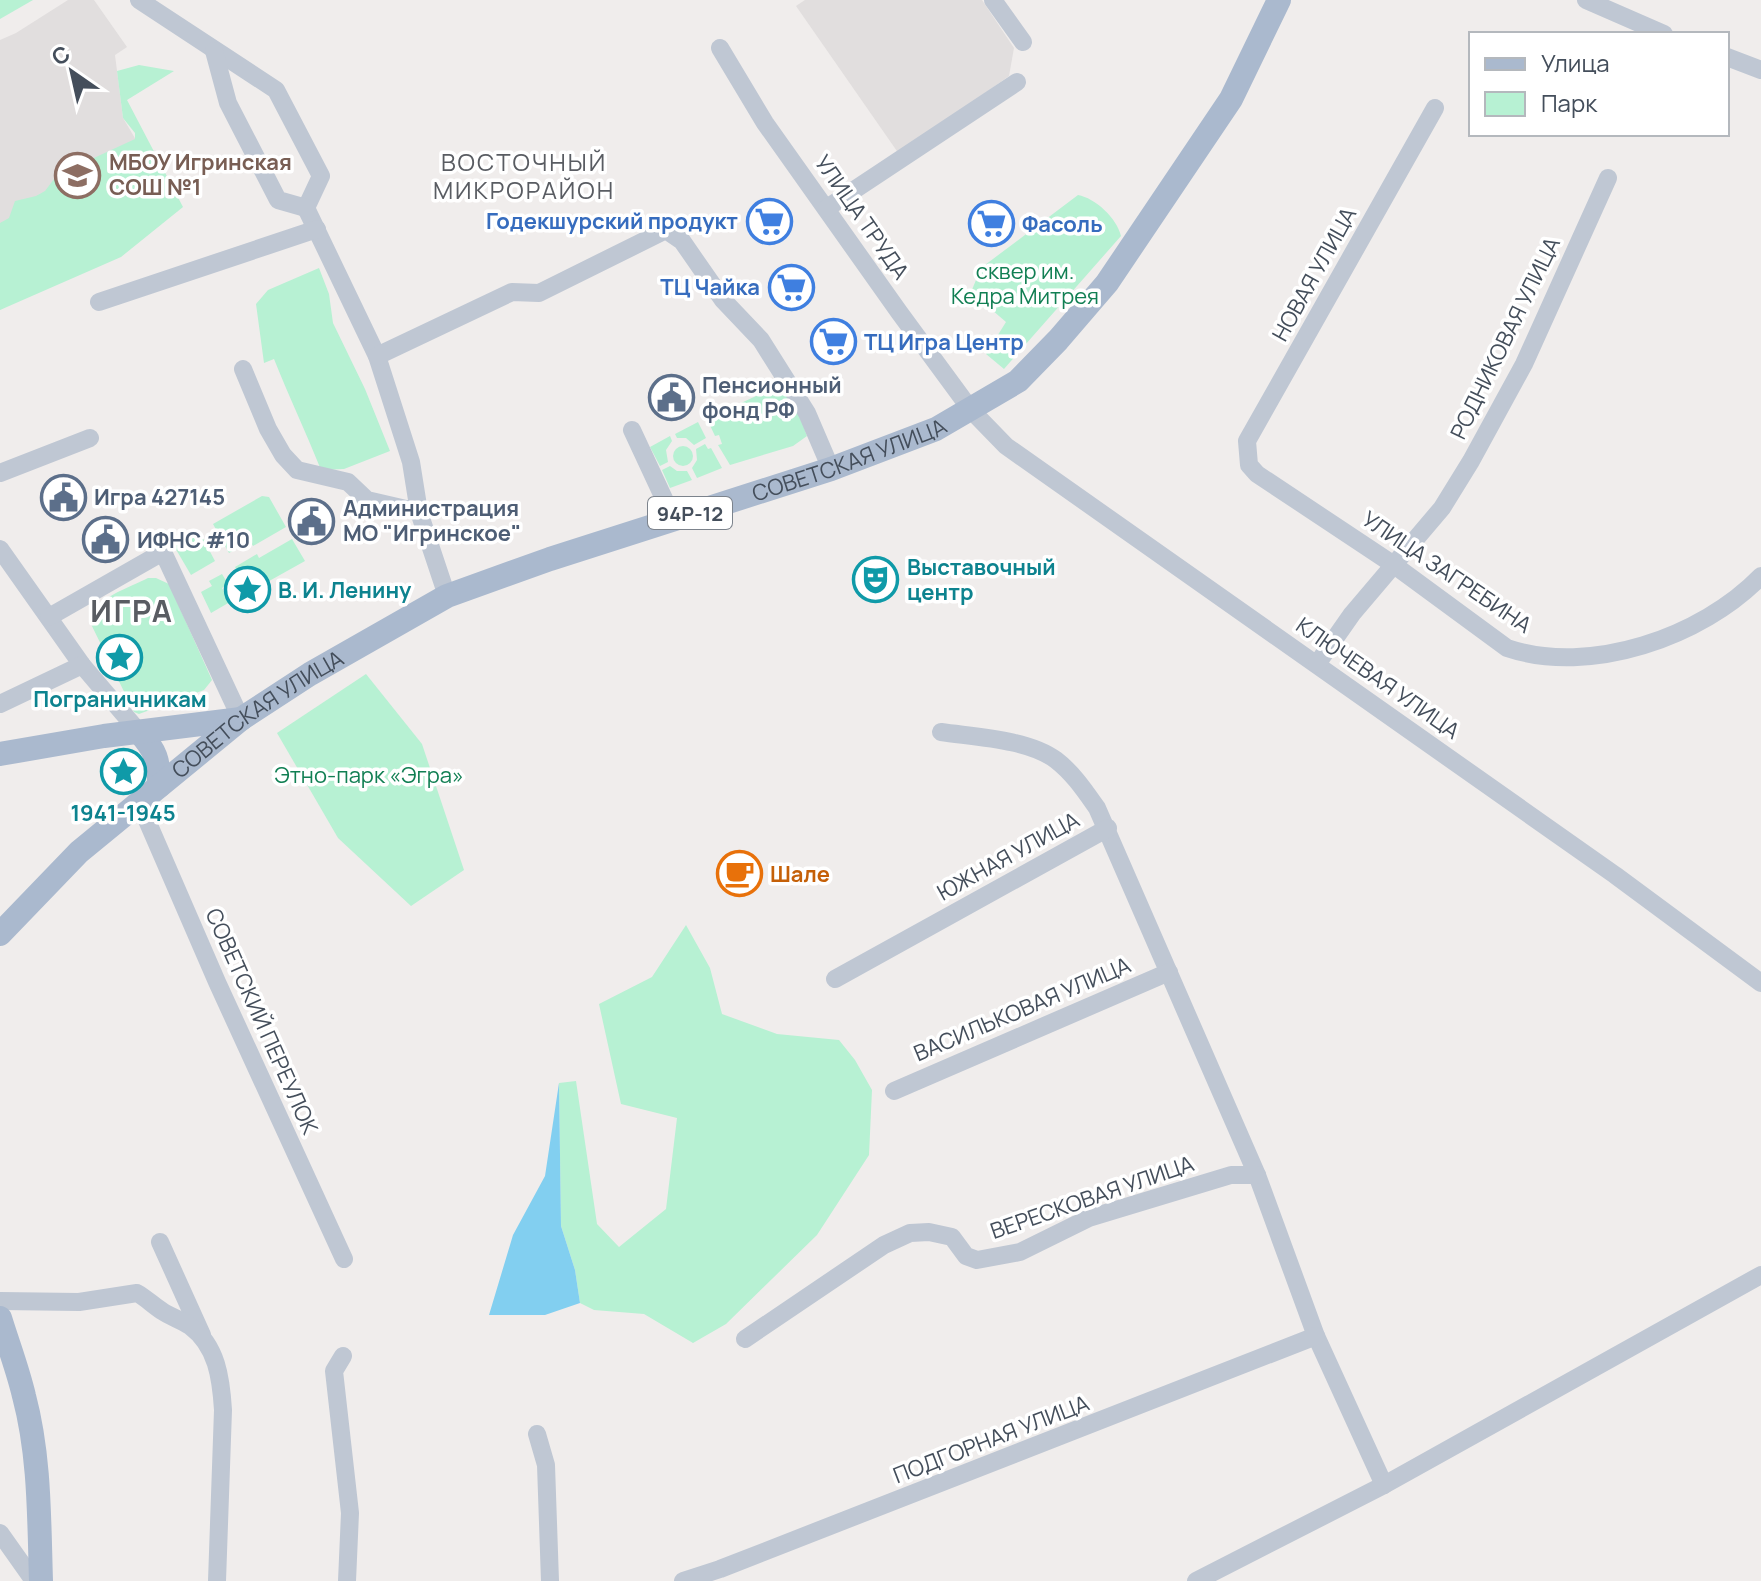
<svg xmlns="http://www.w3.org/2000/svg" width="1761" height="1581" font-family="Manrope,sans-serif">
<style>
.education{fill:#e1dede}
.green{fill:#b7f1d3}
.water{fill:#82cff0}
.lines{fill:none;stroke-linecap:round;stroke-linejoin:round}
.minor{stroke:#bfc7d3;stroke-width:18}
.major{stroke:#aab9ce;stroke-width:24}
.labels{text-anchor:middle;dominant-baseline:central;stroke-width:7;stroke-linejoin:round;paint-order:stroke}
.shield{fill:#fff;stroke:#7c838c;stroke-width:2}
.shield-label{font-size:20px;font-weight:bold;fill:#444e5b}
.education-label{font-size:22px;font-weight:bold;fill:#785e54;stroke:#fff;text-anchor:start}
.street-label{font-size:22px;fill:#444e5b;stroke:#fff}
.shop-label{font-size:22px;font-weight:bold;fill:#366cbe;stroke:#fff;text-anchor:end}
.park-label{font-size:22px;fill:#117f53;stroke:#fff}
.service-label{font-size:22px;font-weight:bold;fill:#4e5e75;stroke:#fff;text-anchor:start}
.culture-label{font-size:22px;font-weight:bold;fill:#0d838f;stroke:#fff;text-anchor:start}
.food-label{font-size:22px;font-weight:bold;fill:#c56008;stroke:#fff;text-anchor:start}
.neighbourhood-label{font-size:24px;letter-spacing:2px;fill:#595c62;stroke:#fff}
.district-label{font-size:30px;font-weight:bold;letter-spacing:2px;fill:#595c62;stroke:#fff}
</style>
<rect width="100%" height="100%" fill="#f0edec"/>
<g class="education">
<path d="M 68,0 L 94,0 L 127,47 L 115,55 L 123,118 L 178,211 L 0,310 L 0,40 L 16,33 Z"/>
<path d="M 805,0 L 982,0 L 1014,48 L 1009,76 L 899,154 L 796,6 Z"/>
</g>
<g class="green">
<path d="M 0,0 L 33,0 L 0,19 Z"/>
<path d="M 139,65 L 174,71 L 127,100 L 183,207 L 121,257 L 0,310 L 0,223 L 9,218 L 15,201 L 36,196 L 45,191 L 57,175 L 135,139 L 135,133 L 123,118 L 117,71 Z"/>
<path d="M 1078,195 C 1095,198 1117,218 1121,236 L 1004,369 L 986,354 L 1006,322 L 971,292 L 981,268 Z"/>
<path d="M 319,268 L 329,294 L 333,323 L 365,389 L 390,451 L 344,469 L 321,470 C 306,432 289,397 274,359 L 264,363 L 256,304 L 268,290 Z"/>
<path d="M 773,388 C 799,396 799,413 807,436 L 793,446 L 730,465 L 718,445 L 722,444 L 719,435 L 715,436 L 707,419 Z"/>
<path d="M 698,422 L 706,438 L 694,445 L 686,438 L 677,438 L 675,434 Z"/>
<path d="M 670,436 L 672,441 L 666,450 L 668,462 L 660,466 L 650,447 Z"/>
<path d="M 705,444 L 708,449 L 711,448 L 722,468 L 697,478 L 692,468 L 697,460 L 696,449 Z"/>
<circle cx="683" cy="456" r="10"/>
<path d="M 670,466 L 677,471 L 687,471 L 692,480 L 670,488 L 662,470 Z"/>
<path d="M 262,496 L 269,497 L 286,527 L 253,546 L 250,541 L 229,553 L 213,524 Z"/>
<path d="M 199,531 L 215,561 L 191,575 L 174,546 Z"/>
<path d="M 292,539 L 305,561 L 262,585 L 253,569 L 240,577 L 235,567 L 257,554 L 259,558 Z"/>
<path d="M 222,574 L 228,584 L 222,588 L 230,602 L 211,613 L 201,592 L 212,586 L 209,581 Z"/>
<path d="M 148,578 L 156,578 L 169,584 L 212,680 L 204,690 L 139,714 L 134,712 L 89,620 C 90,600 131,587 148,578 Z"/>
<path d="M 366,674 L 422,744 L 464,870 L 411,906 L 338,838 L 277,733 Z"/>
<path d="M 686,925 L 710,968 L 722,1014 L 777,1034 L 839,1040 L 855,1060 L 872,1090 L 869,1155 L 817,1235 L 726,1324 L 693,1343 L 644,1314 L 594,1310 L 580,1303 L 575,1270 L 561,1226 L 559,1083 L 576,1081 L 597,1224 L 619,1247 L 666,1209 L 677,1118 L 621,1104 L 599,1004 L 652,977 Z"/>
</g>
<path class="water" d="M 559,1083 L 561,1226 L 575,1270 L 580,1303 L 545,1315 L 489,1315 L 513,1235 L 545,1176 Z"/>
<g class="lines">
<g class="minor">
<path d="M 139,0 L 276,90 L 321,176 L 306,208 L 377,356 L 411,462 L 419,512 L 447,596"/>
<path d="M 993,0 L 1023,42"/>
<path d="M 1586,0 L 1664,34"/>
<path d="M 720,48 L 765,123 L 899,312 L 971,410 L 1006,446 L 1615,875 L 1761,983"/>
<path d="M 214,51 L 228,103 L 278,200 L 306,208"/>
<path d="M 1727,57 L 1761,70"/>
<path d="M 1435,108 L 1247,441 L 1249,465 L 1257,474 L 1394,565 L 1507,648 C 1590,676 1702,637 1761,576"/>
<path d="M 827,208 L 1017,82"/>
<path d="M 99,302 L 317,229"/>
<path d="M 377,356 L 512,292 L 539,293 L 666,230 L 682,241 L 723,300 L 761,340 L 807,413 L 831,469"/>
<path d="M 243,369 L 268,429 L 283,455 L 297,470 L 348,482 L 367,500 L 419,512"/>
<path d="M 632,430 L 673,518"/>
<path d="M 0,473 L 90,438"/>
<path d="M 0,549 L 82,665 L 139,732"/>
<path d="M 49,617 L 163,552 L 241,719"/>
<path d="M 1317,664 L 1352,614 L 1442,508 L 1471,461 L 1524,364 L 1608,178"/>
<path d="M 0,704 L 82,665"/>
<path d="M 941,732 C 975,737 1028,739 1056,760 C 1073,773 1085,791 1097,808 L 1257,1175 L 1316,1336 L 1384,1485"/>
<path d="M 139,802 L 217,982 L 344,1259"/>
<path d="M 835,979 L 1108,828"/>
<path d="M 894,1091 L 1169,972"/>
<path d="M 160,1242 L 202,1335"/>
<path d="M 0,1301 L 79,1302 L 137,1293 C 146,1298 154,1306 162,1311 C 171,1317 181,1320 190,1326 C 217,1346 221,1378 223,1410 L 217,1581"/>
<path d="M 745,1339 L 884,1245 L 910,1233 L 929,1232 L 952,1237 L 966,1256 L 977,1260 L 1020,1252 L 1089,1218 L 1231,1175 L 1257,1175"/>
<path d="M 343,1356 L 334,1371 L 350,1513 L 347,1581"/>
<path d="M 537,1434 L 546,1465 L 550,1581"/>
<path d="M 0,1533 L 34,1581"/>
<path d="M 683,1581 L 720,1569 L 1316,1336"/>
<path d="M 1196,1581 L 1384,1485 L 1761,1275"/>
</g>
<g class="major">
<path d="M 139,732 C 156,751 159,760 159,786"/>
<path d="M 0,754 L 104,736 L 241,719"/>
<path id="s1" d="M 0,934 L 79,852 L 241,719 L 310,674 L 447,596 L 550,559 L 831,469 L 936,429 L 1018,381 L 1058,340 L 1107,283 L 1231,99 L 1279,0"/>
<path d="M 0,1318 C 8,1344 18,1370 24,1396 C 40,1456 39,1519 41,1581"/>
</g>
</g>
<defs>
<symbol id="school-ring" viewBox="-11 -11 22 22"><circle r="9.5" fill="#fff" stroke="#8d6e63" stroke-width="1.5"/><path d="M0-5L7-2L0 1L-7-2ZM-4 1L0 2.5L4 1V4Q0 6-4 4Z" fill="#8d6e63"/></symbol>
<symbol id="supermarket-ring" viewBox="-11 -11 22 22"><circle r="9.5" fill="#fff" stroke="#3f7fe0" stroke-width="1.5"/><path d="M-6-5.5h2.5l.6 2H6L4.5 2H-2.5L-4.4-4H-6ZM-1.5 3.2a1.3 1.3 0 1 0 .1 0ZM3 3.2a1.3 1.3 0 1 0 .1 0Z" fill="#3f7fe0"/></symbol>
<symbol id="civic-ring" viewBox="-11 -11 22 22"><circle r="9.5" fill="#fff" stroke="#5c6f8a" stroke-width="1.5"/><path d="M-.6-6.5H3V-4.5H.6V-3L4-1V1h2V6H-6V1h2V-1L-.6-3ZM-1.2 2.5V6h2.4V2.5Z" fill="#5c6f8a"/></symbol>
<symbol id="theatre-ring" viewBox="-11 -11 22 22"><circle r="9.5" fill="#fff" stroke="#0f9aa8" stroke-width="1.5"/><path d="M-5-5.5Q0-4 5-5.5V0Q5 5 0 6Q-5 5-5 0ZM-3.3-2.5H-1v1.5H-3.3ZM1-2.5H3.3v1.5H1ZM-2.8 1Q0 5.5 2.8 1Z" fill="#0f9aa8"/></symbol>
<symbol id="sight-ring" viewBox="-11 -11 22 22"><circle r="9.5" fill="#fff" stroke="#0f9aa8" stroke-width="1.5"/><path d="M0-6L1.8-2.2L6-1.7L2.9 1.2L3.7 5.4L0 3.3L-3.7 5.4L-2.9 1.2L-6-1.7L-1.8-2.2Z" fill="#0f9aa8"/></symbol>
<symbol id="cafe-ring" viewBox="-11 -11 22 22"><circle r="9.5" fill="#fff" stroke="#e8710a" stroke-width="1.5"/><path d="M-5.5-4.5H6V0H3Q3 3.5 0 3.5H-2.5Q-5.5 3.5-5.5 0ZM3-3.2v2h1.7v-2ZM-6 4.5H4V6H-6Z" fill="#e8710a"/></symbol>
</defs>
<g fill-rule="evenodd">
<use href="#school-ring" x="52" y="150" width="51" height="51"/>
<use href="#supermarket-ring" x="744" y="196" width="51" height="51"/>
<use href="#supermarket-ring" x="966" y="198" width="51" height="51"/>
<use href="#supermarket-ring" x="766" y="262" width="51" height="51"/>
<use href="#supermarket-ring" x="808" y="316" width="51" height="51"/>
<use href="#civic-ring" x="646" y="372" width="51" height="51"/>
<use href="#civic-ring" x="38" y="472" width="51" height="51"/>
<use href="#civic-ring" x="286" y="496" width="51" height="51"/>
<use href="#civic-ring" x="80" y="514" width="51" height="51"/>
<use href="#theatre-ring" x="850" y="554" width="51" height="51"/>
<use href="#sight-ring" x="222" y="564" width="51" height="51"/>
<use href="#sight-ring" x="94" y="632" width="51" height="51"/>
<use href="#sight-ring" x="98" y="746" width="51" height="51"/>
<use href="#cafe-ring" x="714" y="848" width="51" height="51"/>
</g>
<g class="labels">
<rect class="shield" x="648" y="497" width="84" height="32" rx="6"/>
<g class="shield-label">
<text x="690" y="513">94Р-12</text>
</g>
<g class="education-label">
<text x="109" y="162">МБОУ Игринская<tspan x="109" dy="25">СОШ №1</tspan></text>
</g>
<g class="street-label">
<text transform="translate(862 217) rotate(55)">УЛИЦА ТРУДА</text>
<text transform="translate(1314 274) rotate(-61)">НОВАЯ УЛИЦА</text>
<text transform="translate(1505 338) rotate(-64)">РОДНИКОВАЯ УЛИЦА</text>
<text stroke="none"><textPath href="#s1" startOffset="988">СОВЕТСКАЯ УЛИЦА</textPath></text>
<text transform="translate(1447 572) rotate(34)">УЛИЦА ЗАГРЕБИНА</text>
<text transform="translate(1378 678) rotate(35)">КЛЮЧЕВАЯ УЛИЦА</text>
<text stroke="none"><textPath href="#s1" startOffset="340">СОВЕТСКАЯ УЛИЦА</textPath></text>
<text transform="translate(1008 856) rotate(-29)">ЮЖНАЯ УЛИЦА</text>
<text transform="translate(1022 1009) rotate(-23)">ВАСИЛЬКОВАЯ УЛИЦА</text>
<text transform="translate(262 1021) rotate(66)">СОВЕТСКИЙ ПЕРЕУЛОК</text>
<text transform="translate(1092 1197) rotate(-19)">ВЕРЕСКОВАЯ УЛИЦА</text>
<text transform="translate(991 1439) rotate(-21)">ПОДГОРНАЯ УЛИЦА</text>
</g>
<g class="shop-label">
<text x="738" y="221">Годекшурский продукт</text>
<text x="1022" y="224" text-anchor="start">Фасоль</text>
<text x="760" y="287">ТЦ Чайка</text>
<text x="864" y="342" text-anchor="start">ТЦ Игра Центр</text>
</g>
<g class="park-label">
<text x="1025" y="271">сквер им.<tspan x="1025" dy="25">Кедра Митрея</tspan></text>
<text x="369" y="775">Этно-парк «Эгра»</text>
</g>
<g class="service-label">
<text x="702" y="385">Пенсионный<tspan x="702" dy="25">фонд РФ</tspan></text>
<text x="94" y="497">Игра 427145</text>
<text x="343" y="508">Администрация<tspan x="343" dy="25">МО "Игринское"</tspan></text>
<text x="137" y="540">ИФНС #10</text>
</g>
<g class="culture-label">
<text x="907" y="567">Выставочный<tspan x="907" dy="25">центр</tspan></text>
<text x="278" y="590">В. И. Ленину</text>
<text x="120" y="699" text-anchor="middle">Пограничникам</text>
<text x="123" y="813" text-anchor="middle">1941-1945</text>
</g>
<g class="food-label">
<text x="770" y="874">Шале</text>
</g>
<g class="neighbourhood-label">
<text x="524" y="161">ВОСТОЧНЫЙ<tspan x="524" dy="28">МИКРОРАЙОН</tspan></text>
</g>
<g class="district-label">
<text x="132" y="610">ИГРА</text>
</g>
</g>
<rect x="1469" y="32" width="260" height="104" fill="#ffffff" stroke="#b4b8bd" stroke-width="2"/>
<rect x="1485" y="58" width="40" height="12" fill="#aab9ce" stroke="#b4b8bd" stroke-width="2"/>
<text x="1541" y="72" font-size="24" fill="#444e5b">Улица</text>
<rect x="1485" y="92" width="40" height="24" fill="#b7f1d3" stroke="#b4b8bd" stroke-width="2"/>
<text x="1541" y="112" font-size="24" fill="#444e5b">Парк</text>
<g transform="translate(72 72) rotate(326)" stroke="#ffffff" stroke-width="6" paint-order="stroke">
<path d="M0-6L14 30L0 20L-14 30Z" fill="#444e5b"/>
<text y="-12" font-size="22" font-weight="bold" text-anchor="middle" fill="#444e5b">С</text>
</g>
</svg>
